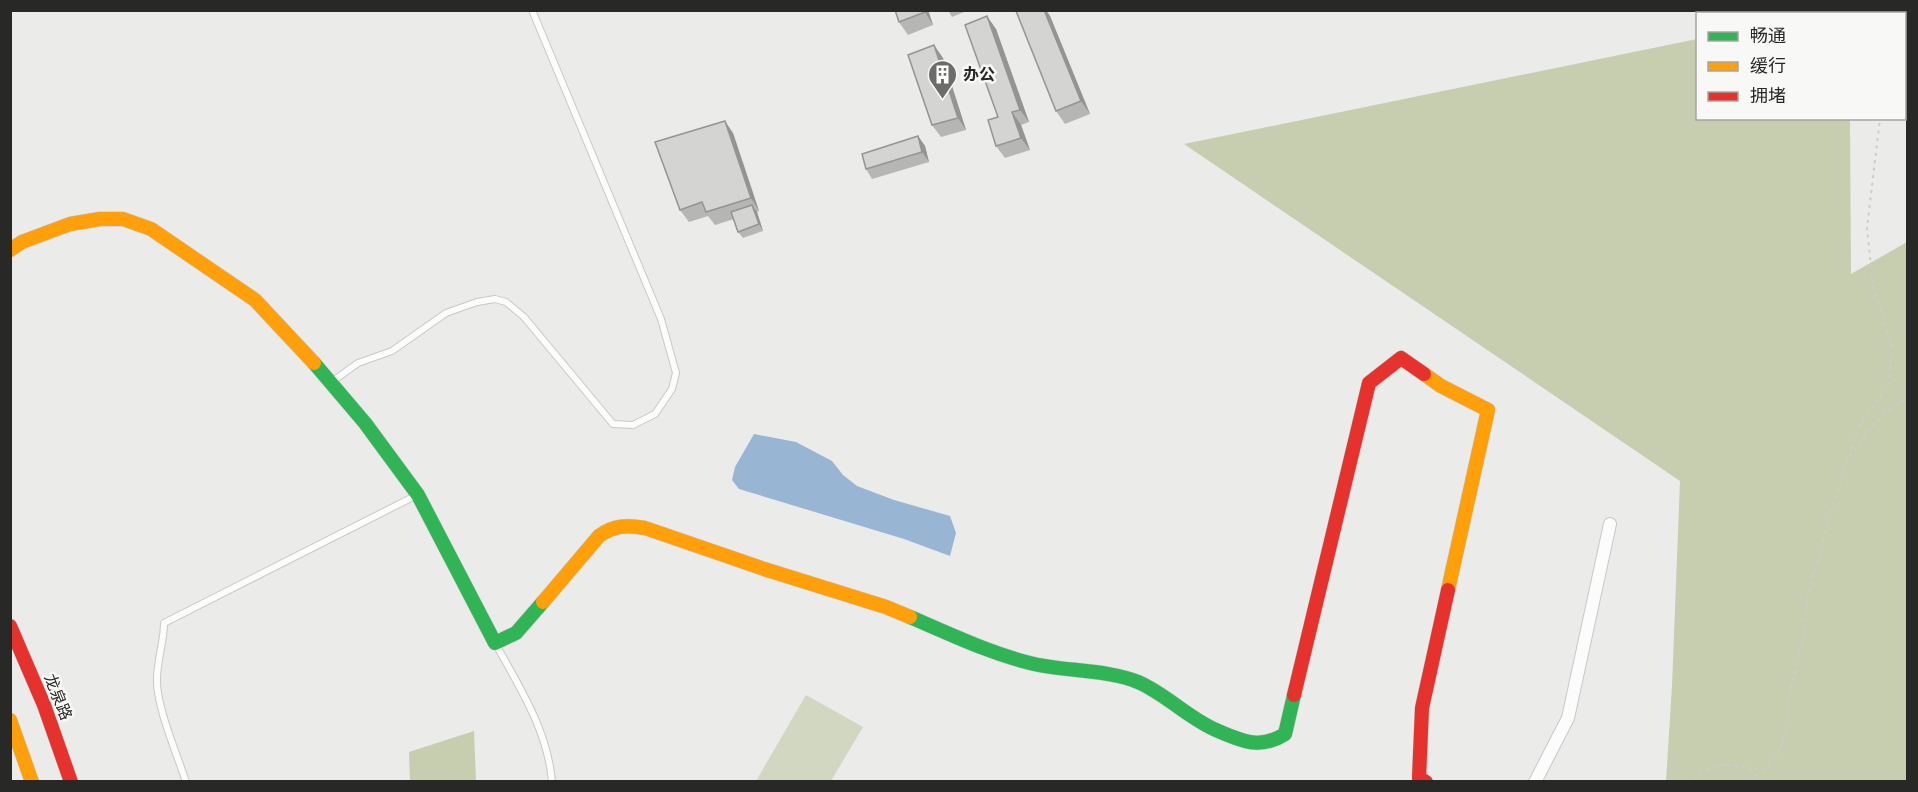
<svg xmlns="http://www.w3.org/2000/svg" width="1918" height="792" font-family="Montserrat,'Noto Sans SC',sans-serif">
<style>
.green{fill:#d1d7c1}
.forest{fill:#c6ceaf}
.water{fill:#98b6d4}
.lines{fill:none;stroke-linecap:round;stroke-linejoin:round}
.lane-casing{stroke:#c8c8c7;stroke-width:8}
.street-casing{stroke:#c8c8c7;stroke-width:14}
.fast-casing{stroke:#c8c8c7;stroke-width:15}
.slow-casing{stroke:#c8c8c7;stroke-width:15}
.jam-casing{stroke:#c8c8c7;stroke-width:15}
.path{stroke:#cccccb;stroke-width:2;stroke-dasharray:3 4.5;stroke-linecap:butt}
.lane{stroke:#fcfcfc;stroke-width:6}
.street{stroke:#fcfcfc;stroke-width:12}
.fast{stroke:#30b455;stroke-width:14}
.slow{stroke:#ff9f0a;stroke-width:14}
.jam{stroke:#e5322d;stroke-width:14}
.wall{fill:#b6b6b5}
.shaded-wall{fill:#949494}
.building{fill:#d4d4d3;stroke:#949494;stroke-width:1.5}
.labels{text-anchor:middle;dominant-baseline:central;stroke-width:5;stroke-linejoin:round;paint-order:stroke}
.poi-label{font-size:16px;font-weight:bold;fill:#282827;stroke:#f8f9f6;text-anchor:start}
.street-label{font-size:16px;fill:#282827;stroke:#f8f9f6}
</style>
<rect width="100%" height="100%" fill="#ebebea"/>
<path class="green" d="M 806,695 L 863,727 L 831,781 L 756,781 Z"/>
<g class="forest">
<path d="M 1697,39 L 1698,118 L 1850,119 L 1851,274 L 1907,242 L 1907,781 L 1666,781 L 1672,686 L 1680,481 L 1184,144 Z"/>
<path d="M 474,731 L 476,781 L 410,781 L 409,752 Z"/>
</g>
<path class="water" d="M 754,434 L 796,442 L 832,461 L 843,475 L 857,486 L 894,500 L 950,516 L 956,533 L 950,556 L 904,539 L 739,489 L 732,480 L 735,467 Z"/>
<g class="lines">
<defs>
<g id="lane">
<path d="M 333,381 L 358,363 L 392,351 L 446,313 L 477,302 L 495,299 L 506,302 L 524,317 L 613,424 L 633,425 L 655,414 L 672,389 L 676,373 L 661,319 L 532,10"/>
<path d="M 495,643 C 519,686 548,731 552,782"/>
<path d="M 186,782 C 177,754 156,706 157,679 C 157,660 164,642 164,623 L 417,495"/>
</g>
<path id="street" d="M 1535,782 L 1568,718 L 1610,524"/>
<g id="fast">
<path d="M 314,363 L 365,423 L 418,495 L 495,643 L 516,633 L 543,602"/>
<path d="M 910,617 C 950,634 991,654 1034,664 C 1065,671 1110,670 1138,682 C 1166,694 1188,718 1216,730 C 1241,741 1260,750 1285,734 L 1294,695"/>
</g>
<g id="slow">
<path d="M 10,250 L 22,242 L 70,224 L 100,219 L 123,219 L 151,229 L 255,300 L 314,363"/>
<path d="M 1424,374 L 1441,386 L 1488,410 L 1448,590"/>
<path d="M 543,602 L 599,536 C 614,525 627,525 645,528 L 764,569 L 886,607 L 910,617"/>
<path d="M 10,720 L 32,782"/>
</g>
<g id="jam">
<path d="M 10,626 L 44,705 L 71,782"/>
<path d="M 1294,695 L 1369,383 L 1401,358 L 1424,374"/>
<path d="M 1426,782 L 1419,778 L 1422,708 L 1448,590"/>
</g>
</defs>
<use href="#lane" class="lane-casing"/>
<use href="#street" class="street-casing"/>
<use href="#fast" class="fast-casing"/>
<use href="#slow" class="slow-casing"/>
<use href="#jam" class="jam-casing"/>
<g class="path">
<path d="M 1894,14 L 1895,10"/>
<path d="M 1850,456 L 1883,414 L 1908,396"/>
<path d="M 1687,782 C 1712,764 1719,762 1750,768"/>
<path d="M 1761,782 L 1750,768 L 1763,769 L 1780,751 L 1786,729 L 1790,691 L 1804,632 L 1808,596 L 1835,498 L 1860,423 L 1889,385 L 1892,347 L 1873,285 L 1867,228 L 1880,118"/>
</g>
<use href="#lane" class="lane"/>
<use href="#street" class="street"/>
<use href="#fast" class="fast"/>
<use href="#slow" class="slow"/>
<use href="#jam" class="jam"/>
</g>
<g class="wall">
<path d="M 895,10 L 928,10 L 933,25 L 908,35 L 899,22 Z"/>
<path d="M 948,10 L 969,10 L 952,17 Z"/>
<path d="M 1050,16 L 1090,114 L 1065,124 L 1056,111 Z"/>
<path d="M 996,29 L 1029,122 L 1021,125 L 1030,150 L 1005,158 L 996,146 L 998,117 Z"/>
<path d="M 943,58 L 966,130 L 941,137 L 932,125 Z"/>
<path d="M 733,133 L 759,211 L 757,212 L 763,231 L 743,238 L 738,232 L 734,219 L 715,225 L 708,216 L 689,222 L 680,210 Z"/>
<path d="M 918,136 L 925,146 L 929,162 L 872,179 L 866,169 Z"/>
</g>
<g class="shaded-wall">
<path d="M 924,10 L 928,10 L 933,25 L 925,12 Z"/>
<path d="M 1044,10 L 1046,10 L 1050,16 L 1090,114 L 1081,101 Z"/>
<path d="M 987,16 L 996,29 L 1029,122 L 1020,110 Z"/>
<path d="M 934,45 L 943,58 L 966,130 L 958,118 Z"/>
<path d="M 1012,112 L 1021,125 L 1030,150 L 1021,138 Z"/>
<path d="M 725,121 L 733,133 L 759,211 L 751,198 Z"/>
<path d="M 918,136 L 925,146 L 929,162 L 922,152 Z"/>
<path d="M 752,205 L 757,212 L 763,231 L 759,224 Z"/>
</g>
<g class="building">
<path d="M 895,10 L 924,10 L 925,12 L 899,22 Z"/>
<path d="M 1019,10 L 1044,10 L 1081,101 L 1056,111 L 1016,11 Z"/>
<path d="M 987,16 L 1020,110 L 1012,112 L 1021,138 L 996,146 L 988,120 L 998,117 L 965,25 Z"/>
<path d="M 934,45 L 958,118 L 932,125 L 908,55 Z"/>
<path d="M 725,121 L 751,198 L 706,212 L 702,202 L 680,210 L 655,142 Z"/>
<path d="M 918,136 L 922,152 L 866,169 L 862,154 Z"/>
<path d="M 752,205 L 759,224 L 738,232 L 731,212 Z"/>
</g>
<defs>
<symbol id="building-pin" viewBox="-11 -11 22 30"><path d="M0 17L-7.5 6A9.5 9.5 0 1 1 7.5 6Z" fill="#6c6c6b" stroke="#f8f9f6"/><path d="M-4-6H4V6H1V3H-1V6H-4ZM-2.5-4.3h1.7v1.8h-1.7ZM.8-4.3h1.7v1.8H.8ZM-2.5-1h1.7V.8h-1.7ZM.8-1h1.7V.8H.8Z" fill="#fff"/></symbol>
</defs>
<g fill-rule="evenodd">
<use href="#building-pin" x="926" y="58" width="33" height="45"/>
</g>
<g class="labels">
<g class="poi-label">
<text x="963" y="74">办公</text>
</g>
<g class="street-label">
<text transform="translate(58 697) rotate(68)">龙泉路</text>
</g>
</g>
<rect width="1918" height="792" fill="none" stroke="#282827" stroke-width="24"/>
<rect x="1696" y="12" width="210" height="108" fill="#f8f9f6" stroke="#a5a5a3" stroke-width="1.5"/>
<rect x="1708" y="32" width="30" height="9" fill="#30b455" stroke="#a5a5a3" stroke-width="1.5"/>
<text x="1750" y="42" font-size="18" fill="#282827">畅通</text>
<rect x="1708" y="62" width="30" height="9" fill="#ff9f0a" stroke="#a5a5a3" stroke-width="1.5"/>
<text x="1750" y="72" font-size="18" fill="#282827">缓行</text>
<rect x="1708" y="92" width="30" height="9" fill="#e5322d" stroke="#a5a5a3" stroke-width="1.5"/>
<text x="1750" y="102" font-size="18" fill="#282827">拥堵</text>
</svg>
